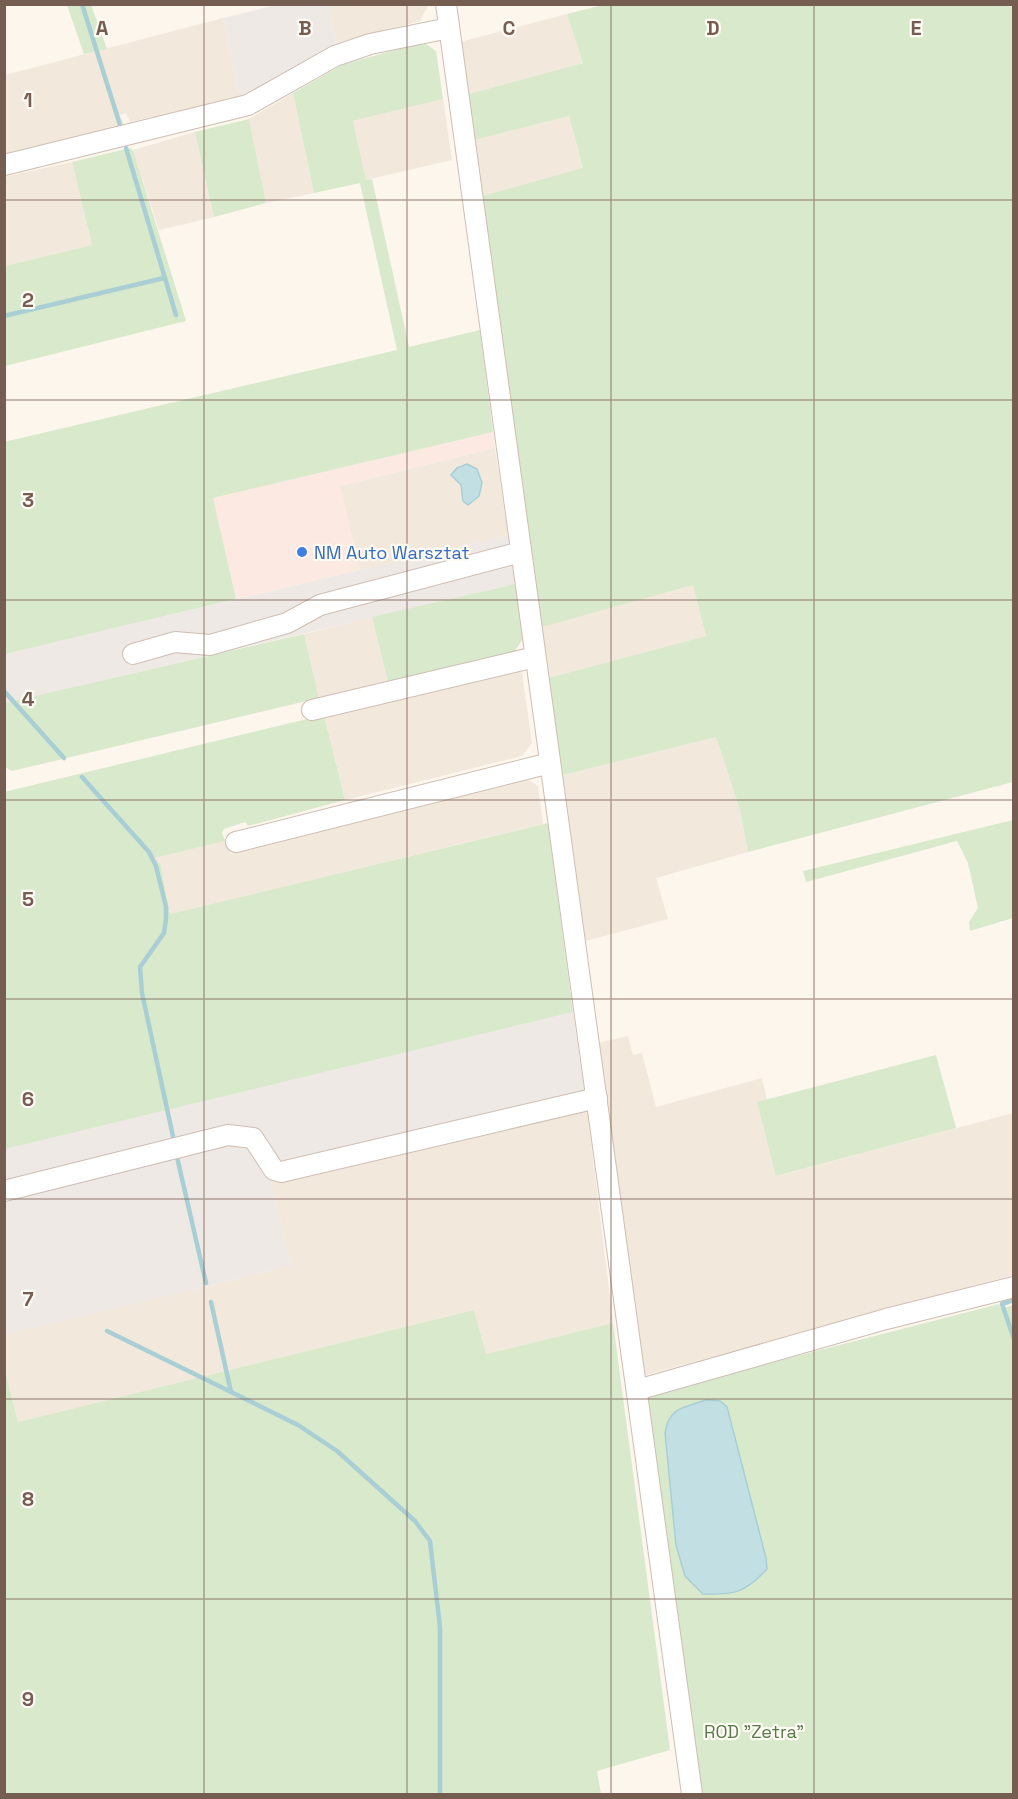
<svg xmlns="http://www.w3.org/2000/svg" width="1018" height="1799" font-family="'Space Grotesk',sans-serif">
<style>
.residential{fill:#f3e8dc}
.commercial{fill:#fbe9e2}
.industrial{fill:#eee9e5}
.green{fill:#d8e9cc}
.water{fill:#c2e0e4;stroke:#a9cfd5;stroke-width:1.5}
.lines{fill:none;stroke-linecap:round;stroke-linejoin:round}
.stream{stroke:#a9cfd5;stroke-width:4.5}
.minor-casing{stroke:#cebeb3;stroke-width:22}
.minor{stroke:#fff;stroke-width:20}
.grid{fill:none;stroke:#765d51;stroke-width:1.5;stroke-opacity:0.55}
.shop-dot{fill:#3f7fe0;stroke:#fefaf4;stroke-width:2}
.labels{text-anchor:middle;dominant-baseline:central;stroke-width:4.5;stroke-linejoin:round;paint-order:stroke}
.shop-label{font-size:18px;fill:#366cbe;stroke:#fefaf4;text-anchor:start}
.park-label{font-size:18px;fill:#587a49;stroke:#fefaf4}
.grid-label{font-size:20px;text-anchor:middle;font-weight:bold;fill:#765d51;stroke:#fefaf4;stroke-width:4.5;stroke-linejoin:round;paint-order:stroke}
</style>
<rect width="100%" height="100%" fill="#fcf6ed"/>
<g class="residential">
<path d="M 429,4 L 420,21 L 336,43 L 329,5 Z"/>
<path d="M 567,14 L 583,63 L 461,96 L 456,43 Z"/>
<path d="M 223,18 L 240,99 L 153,119 L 150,117 L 130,122 L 126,113 L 120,115 L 124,124 L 121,127 L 5,155 L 5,75 Z"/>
<path d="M 293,93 L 314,193 L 266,203 L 249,119 Z"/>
<path d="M 443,99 L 452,160 L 366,180 L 353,121 Z"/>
<path d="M 569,116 L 583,169 L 479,197 L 471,141 Z"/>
<path d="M 195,132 L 214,217 L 159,230 L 133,150 Z"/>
<path d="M 72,162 L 92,245 L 5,266 L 4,177 Z"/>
<path d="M 495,448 L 508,535 L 360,570 L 340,486 Z"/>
<path d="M 693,585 L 706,636 L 548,678 L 539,628 Z"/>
<path d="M 372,617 L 388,682 L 319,698 L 304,634 Z"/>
<path d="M 516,670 L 522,673 L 532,743 L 522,756 L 345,800 L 324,715 Z"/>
<path d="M 716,737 L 740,810 L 748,852 L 656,878 L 668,919 L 578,943 L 559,776 Z"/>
<path d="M 526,778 L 538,786 L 543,824 L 170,914 L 161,866 L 153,858 L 225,841 L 231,854 L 251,849 L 254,845 Z"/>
<path d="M 628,1036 L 633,1055 L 642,1053 L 656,1107 L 762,1078 L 767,1100 L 758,1102 L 777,1176 L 1013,1113 L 1013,1275 L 642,1376 L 593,1044 Z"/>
<path d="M 586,1101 L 613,1323 L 486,1354 L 474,1310 L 18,1422 L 5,1371 L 4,1335 L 291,1266 L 270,1178 Z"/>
</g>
<path class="commercial" d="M 493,432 L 495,448 L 340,486 L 360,570 L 236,599 L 213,498 Z"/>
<g class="industrial">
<path d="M 276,5 L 329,5 L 336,43 L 240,99 L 223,18 Z"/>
<path d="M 508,535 L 515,584 L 5,703 L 4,654 Z"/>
<path d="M 573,1012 L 586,1101 L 270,1178 L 291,1266 L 5,1335 L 4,1149 Z"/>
</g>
<g class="green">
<path d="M 67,5 L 91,5 L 107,49 L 84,54 Z"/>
<path d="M 603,5 L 1013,5 L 1013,782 L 748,852 L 740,810 L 716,737 L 559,776 L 548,678 L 706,636 L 693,585 L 539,628 L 479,197 L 583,168 L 569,116 L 471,141 L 461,96 L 583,63 L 567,14 Z"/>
<path d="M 423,42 L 436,51 L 443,99 L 353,121 L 366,180 L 372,179 L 409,347 L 480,330 L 493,432 L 213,498 L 236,599 L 5,654 L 4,442 L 397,350 L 360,183 L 314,193 L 293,93 L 342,65 Z"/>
<path d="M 249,119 L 266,203 L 214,217 L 195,132 Z"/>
<path d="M 130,148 L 133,150 L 186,321 L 5,366 L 5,266 L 92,245 L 72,162 Z"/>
<path d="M 515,584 L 523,639 L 514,652 L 388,682 L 372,617 Z"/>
<path d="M 304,634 L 319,698 L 12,771 L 5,767 L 4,703 Z"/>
<path d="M 324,715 L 345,800 L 248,826 L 245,822 L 224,829 L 222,833 L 225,841 L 154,858 L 161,866 L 170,914 L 548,823 L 573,1012 L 5,1149 L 4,792 Z"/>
<path d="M 1013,820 L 1013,918 L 970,931 L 969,922 L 978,908 L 968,863 L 957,841 L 806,882 L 803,871 Z"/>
<path d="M 936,1055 L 956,1128 L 776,1176 L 757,1102 Z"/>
<path d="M 999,1304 L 1001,1309 L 1013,1305 L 1013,1794 L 701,1794 L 645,1395 Z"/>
<path d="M 474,1310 L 486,1354 L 613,1323 L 670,1750 L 597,1771 L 601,1794 L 5,1794 L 5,1371 L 18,1422 Z"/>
</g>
<g class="water">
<path d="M 467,464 L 477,469 L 482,483 L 479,496 L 468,505 L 463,501 L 461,485 L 451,475 L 457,468 Z"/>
<path d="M 706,1400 L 720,1401 L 727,1407 L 766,1558 L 767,1569 C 745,1593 734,1595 703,1594 L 685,1576 L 676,1545 L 665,1433 C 669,1407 683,1408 706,1400 Z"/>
</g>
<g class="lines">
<g class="stream">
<path d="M 82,4 L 120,125"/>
<path d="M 126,148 L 176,315"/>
<path d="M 4,316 L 164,278"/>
<path d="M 4,691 L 64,758"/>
<path d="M 82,777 L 149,852 L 156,866 L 166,907 L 166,919 L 164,933 L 140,967 L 142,993 L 174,1141"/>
<path d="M 177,1157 L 206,1283"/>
<path d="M 1014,1300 L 1002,1304 L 1014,1339"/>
<path d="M 211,1302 L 231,1392"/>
<path d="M 107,1331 L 298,1425 L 337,1451 L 415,1521 L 430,1541 L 440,1627 L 440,1794"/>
</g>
<defs>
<g id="minor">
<path d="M 446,4 L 692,1794"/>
<path d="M 4,165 L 248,105 L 335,56 L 370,44 L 449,28"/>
<path d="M 133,654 L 175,642 L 210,645 L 287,623 L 320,605 L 521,552"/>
<path d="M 312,710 L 535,657"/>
<path d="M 236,842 L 550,763"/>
<path d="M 4,1191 L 228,1135 L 253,1138 L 274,1170 L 281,1172 L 597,1098"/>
<path d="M 637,1390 L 886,1319 L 1014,1287"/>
</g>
</defs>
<use href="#minor" class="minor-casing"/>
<use href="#minor" class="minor"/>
</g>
<path class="grid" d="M 204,4 L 204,1794M 407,4 L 407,1794M 611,4 L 611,1794M 814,4 L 814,1794M 4,200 L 1014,200M 4,400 L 1014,400M 4,600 L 1014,600M 4,800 L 1014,800M 4,999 L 1014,999M 4,1199 L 1014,1199M 4,1399 L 1014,1399M 4,1599 L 1014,1599"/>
<circle class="shop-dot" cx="302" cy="552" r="6"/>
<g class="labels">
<g class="shop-label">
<text x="314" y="552">NM Auto Warsztat</text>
</g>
<g class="park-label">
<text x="754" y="1731">ROD "Zetra"</text>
</g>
</g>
<g class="grid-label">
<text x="102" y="35">A</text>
<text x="305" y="35">B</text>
<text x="509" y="35">C</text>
<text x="713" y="35">D</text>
<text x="916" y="35">E</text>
<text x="28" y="107">1</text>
<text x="28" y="307">2</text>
<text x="28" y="507">3</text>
<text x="28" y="706">4</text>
<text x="28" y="906">5</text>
<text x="28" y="1106">6</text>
<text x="28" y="1306">7</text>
<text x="28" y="1506">8</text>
<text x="28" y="1706">9</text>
</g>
<rect width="1018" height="1799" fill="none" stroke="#765d51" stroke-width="12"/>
</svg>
